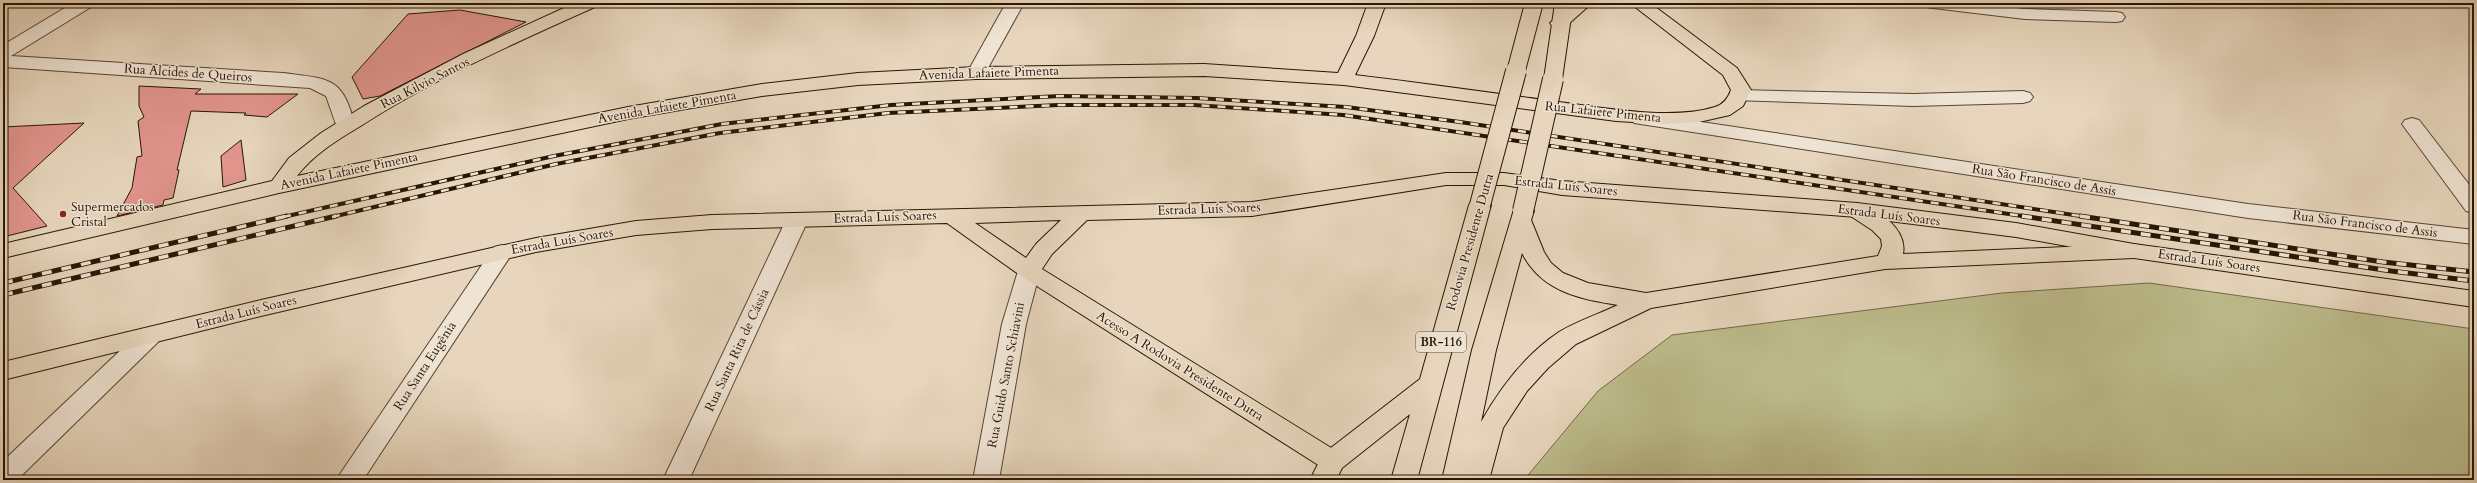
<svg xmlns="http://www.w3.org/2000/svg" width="2477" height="483" font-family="Cardo,serif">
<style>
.green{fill:#bdbc8c;stroke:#736847}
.building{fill:#e2958d;stroke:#291502}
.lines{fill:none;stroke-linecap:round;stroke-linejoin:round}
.minor-casing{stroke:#584531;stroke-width:2}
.major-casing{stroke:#291502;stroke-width:2}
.highway-casing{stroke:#291502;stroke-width:2}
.minor{fill:#efe4d4;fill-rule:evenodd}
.major{fill:#e7d6bd;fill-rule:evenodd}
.highway{fill:#e7d6bd;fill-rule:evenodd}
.rail-far1-casing{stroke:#291502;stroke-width:4}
.rail-casing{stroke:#291502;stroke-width:5}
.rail-far1{stroke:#efe4d4;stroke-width:2.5;stroke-dasharray:8;stroke-linecap:butt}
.rail{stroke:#efe4d4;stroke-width:3.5;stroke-dasharray:10;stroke-linecap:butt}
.highway-bridge-casing{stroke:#291502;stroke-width:22;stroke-linecap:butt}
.highway-bridge{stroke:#e7d6bd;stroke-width:20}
.poi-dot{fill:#8f2418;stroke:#efe4d4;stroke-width:1.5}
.labels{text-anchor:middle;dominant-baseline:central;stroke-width:3;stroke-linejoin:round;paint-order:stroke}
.shield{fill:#efe4d4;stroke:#645341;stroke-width:1}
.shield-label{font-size:12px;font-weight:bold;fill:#291502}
.street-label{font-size:13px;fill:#291502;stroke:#efe4d4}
.poi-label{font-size:13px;fill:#291502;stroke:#efe4d4;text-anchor:start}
</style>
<rect width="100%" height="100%" fill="#e7d6bd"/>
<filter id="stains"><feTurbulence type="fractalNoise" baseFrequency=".005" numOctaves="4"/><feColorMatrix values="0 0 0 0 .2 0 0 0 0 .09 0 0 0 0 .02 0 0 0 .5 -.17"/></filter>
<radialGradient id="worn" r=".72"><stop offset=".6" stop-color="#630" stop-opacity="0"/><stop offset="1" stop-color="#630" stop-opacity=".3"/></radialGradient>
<path class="green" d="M 2149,283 L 2474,329 L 2474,480 L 1524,480 L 1598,391 L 1672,335 L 2002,293 Z"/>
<g class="building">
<path d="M 460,10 L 526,22 L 380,96 L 363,99 L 352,77 L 408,14 Z"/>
<path d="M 139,86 L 201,89 L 195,94 L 298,94 L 267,117 L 244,115 L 246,113 L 191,111 L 177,170 L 179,170 L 173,198 L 164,200 L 163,205 L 117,216 L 132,188 L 137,157 L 142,156 L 138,121 L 144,117 L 139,106 Z"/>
<path d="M 84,123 L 13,188 L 47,226 L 3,237 L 3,127 Z"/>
<path d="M 241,140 L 246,180 L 223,187 L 221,156 Z"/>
</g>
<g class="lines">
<defs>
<g id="minor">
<path d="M 73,3 L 94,3 L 91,7 L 11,56 L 283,73 C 329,79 343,76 355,126 L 352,130 L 345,132 L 338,130 L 326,96 L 310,88 L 3,67 L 3,45 Z"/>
<path d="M 1006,3 L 1024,3 L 983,77 L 969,77 L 967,73 Z"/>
<path d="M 1924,3 L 1977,3 L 2025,9 L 2116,12 L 2122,13 L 2125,17 L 2122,21 L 2116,22 L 2025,19 L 1933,8 L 1927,7 Z"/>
<path d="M 1739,90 L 1913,94 L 2023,91 L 2030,93 L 2033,97 L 2030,101 L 2023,103 L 1913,106 L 1732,100 L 1729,96 L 1732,92 Z"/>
<path d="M 1641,113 L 2248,204 L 2474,230 L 2474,244 L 2248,218 L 1634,123 L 1631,119 L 1634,115 Z"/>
<path d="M 2412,118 L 2419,120 L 2474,191 L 2474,213 L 2466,211 L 2402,124 L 2405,120 Z"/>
<path d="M 797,213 L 805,215 L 808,220 L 689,480 L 663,480 L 786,220 L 789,215 Z"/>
<path d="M 502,245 L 510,247 L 513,252 L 363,480 L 336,480 L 494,247 Z"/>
<path d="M 1029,263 L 1037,266 L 1040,271 L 1026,324 L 999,480 L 973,480 L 1002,324 L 1018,271 L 1021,266 Z"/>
<path d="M 150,328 L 158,330 L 162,336 L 158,342 L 17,480 L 3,480 L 3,461 L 142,330 Z"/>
</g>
<g id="major">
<path d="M 575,3 L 598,3 L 595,7 C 515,43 433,79 359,127 C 337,140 313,155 297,176 L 628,107 L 762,84 L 858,73 L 976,67 L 1204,64 L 1338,73 L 1356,36 L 1368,3 L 1386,3 L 1374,36 L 1355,75 C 1421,83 1486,92 1552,101 C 1598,107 1671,121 1715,107 C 1724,104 1728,98 1731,90 L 1723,75 L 1630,3 L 1650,3 L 1737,68 L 1751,90 L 1743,106 L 1730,115 L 1699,122 L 1666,124 L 1616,121 L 1344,85 L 1204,76 L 976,79 L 858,85 L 762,96 L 628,119 L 279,193 L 3,258 L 3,244 L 272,181 L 289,158 L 321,133 L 364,106 L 463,54 Z"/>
<path d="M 1572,3 L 1592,3 L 1565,27 L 1553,27 L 1550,23 Z"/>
<path d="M 1446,173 L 1504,173 L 1562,181 L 1857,203 L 2016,223 L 2134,244 L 2474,291 L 2474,307 L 2134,258 L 2016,237 L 1857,217 L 1562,195 L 1504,185 L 1446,185 L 1252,216 L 1087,220 L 1052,254 L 1042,269 L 1341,454 L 1345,461 L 1341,468 L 1332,471 L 1323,468 L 1021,276 L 947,223 L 712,229 L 636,235 L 536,252 L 261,316 L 3,380 L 3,362 L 261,300 L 536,238 L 636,221 L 712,215 L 1252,202 ZM 1061,220 L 1036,244 L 1026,258 L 975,223 Z"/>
</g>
<g id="highway">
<path d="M 1525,3 L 1543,3 L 1525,71 L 1523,75 L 1509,75 L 1507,71 Z"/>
<path d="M 1555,3 L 1573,3 L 1562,79 L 1560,83 L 1546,83 L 1544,79 Z"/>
<path d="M 1480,198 L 1488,200 L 1491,205 L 1417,480 L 1391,480 L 1410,414 L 1342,468 L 1336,480 L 1310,480 L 1323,454 L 1420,379 L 1469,205 L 1472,200 Z"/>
<path d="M 1857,203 C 1878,209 1908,229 1903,254 L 2134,244 L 2142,246 L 2145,251 L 2142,256 L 2134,258 L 1885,269 L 1651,308 L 1576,344 L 1548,368 L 1527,391 L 1503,428 L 1489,480 L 1442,480 L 1472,350 L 1515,206 L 1523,204 L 1531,206 L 1534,211 L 1531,220 L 1544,252 L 1551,263 L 1563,273 L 1588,283 L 1646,293 L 1878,256 L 1882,246 L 1881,239 L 1872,230 L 1849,215 L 1846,210 L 1849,205 ZM 1522,253 C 1541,291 1579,299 1618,305 C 1599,314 1577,321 1559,332 C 1526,354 1500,388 1481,422 L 1496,350 Z"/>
</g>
</defs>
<use href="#minor" class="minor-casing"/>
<use href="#major" class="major-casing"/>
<use href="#highway" class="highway-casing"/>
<use href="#minor" class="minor"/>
<use href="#major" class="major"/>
<use href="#highway" class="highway"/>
<defs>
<g id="rail-far1">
<path d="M 283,217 L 554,156 L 722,124 L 891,105 L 1060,96 L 1196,98 L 1346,107 L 1460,122 L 2087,217"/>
<path d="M 332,217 L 556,164 L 720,133 L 888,113 L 1058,105 L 1194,105 L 1343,115 L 2029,217"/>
</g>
<g id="rail">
<path d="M 2022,216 L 2391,271 L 2474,281"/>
<path d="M 2080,216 L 2383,262 L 2474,272"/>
<path d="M 3,283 L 287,216"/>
<path d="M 3,295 L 336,216"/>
</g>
</defs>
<use href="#rail-far1" class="rail-far1-casing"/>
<use href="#rail" class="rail-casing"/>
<use href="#rail-far1" class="rail-far1"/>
<use href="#rail" class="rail"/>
<defs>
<g id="highway-bridge">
<path d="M 1480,205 L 1516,71"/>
<path d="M 1523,211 L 1553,79"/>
</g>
</defs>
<use href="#highway-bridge" class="highway-bridge-casing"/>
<use href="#highway-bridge" class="highway-bridge"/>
</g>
<circle class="poi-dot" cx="63" cy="214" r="4"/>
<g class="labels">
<rect class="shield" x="1416" y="332" width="50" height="20" rx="3"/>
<g class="shield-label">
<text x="1441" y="342">BR-116</text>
</g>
<g class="street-label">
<text transform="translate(188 73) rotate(4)">Rua Alcides de Queiros</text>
<text transform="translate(989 73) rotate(-2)">Avenida Lafaiete Pimenta</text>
<text transform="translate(425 83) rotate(-27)">Rua Kilvio Santos</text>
<text transform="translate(667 107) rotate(-10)">Avenida Lafaiete Pimenta</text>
<text transform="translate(1603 112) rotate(6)">Rua Lafaiete Pimenta</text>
<text transform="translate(349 171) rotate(-12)">Avenida Lafaiete Pimenta</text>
<text transform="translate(2044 180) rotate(9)">Rua São Francisco de Assis</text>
<text transform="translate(1566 186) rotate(6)">Estrada Luís Soares</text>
<text transform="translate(1209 209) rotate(-2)">Estrada Luís Soares</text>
<text transform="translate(1889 215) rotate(7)">Estrada Luís Soares</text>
<text transform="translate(885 217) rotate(-2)">Estrada Luís Soares</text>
<text transform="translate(2365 224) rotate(7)">Rua São Francisco de Assis</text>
<text transform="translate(562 241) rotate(-10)">Estrada Luís Soares</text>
<text transform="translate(1470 242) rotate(-74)">Rodovia Presidente Dutra</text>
<text transform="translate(2209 261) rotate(8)">Estrada Luís Soares</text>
<text transform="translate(246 312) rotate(-14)">Estrada Luís Soares</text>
<text transform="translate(737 350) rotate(-65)">Rua Santa Rita de Cássia</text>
<text transform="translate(425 366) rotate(-57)">Rua Santa Eugênia</text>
<text transform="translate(1180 366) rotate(32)">Acesso A Rodovia Presidente Dutra</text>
<text transform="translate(1006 375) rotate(-79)">Rua Guido Santo Schiavini</text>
</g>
<g class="poi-label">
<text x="71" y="207">Supermercados<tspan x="71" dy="15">Cristal</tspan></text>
</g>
</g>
<rect width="2477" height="483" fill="none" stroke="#e7d6bd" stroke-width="16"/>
<rect x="4" y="4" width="2469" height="475" fill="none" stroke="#291502" stroke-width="2"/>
<rect x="8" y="8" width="2461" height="467" fill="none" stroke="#291502"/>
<rect width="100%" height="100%" filter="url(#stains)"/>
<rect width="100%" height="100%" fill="url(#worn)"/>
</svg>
